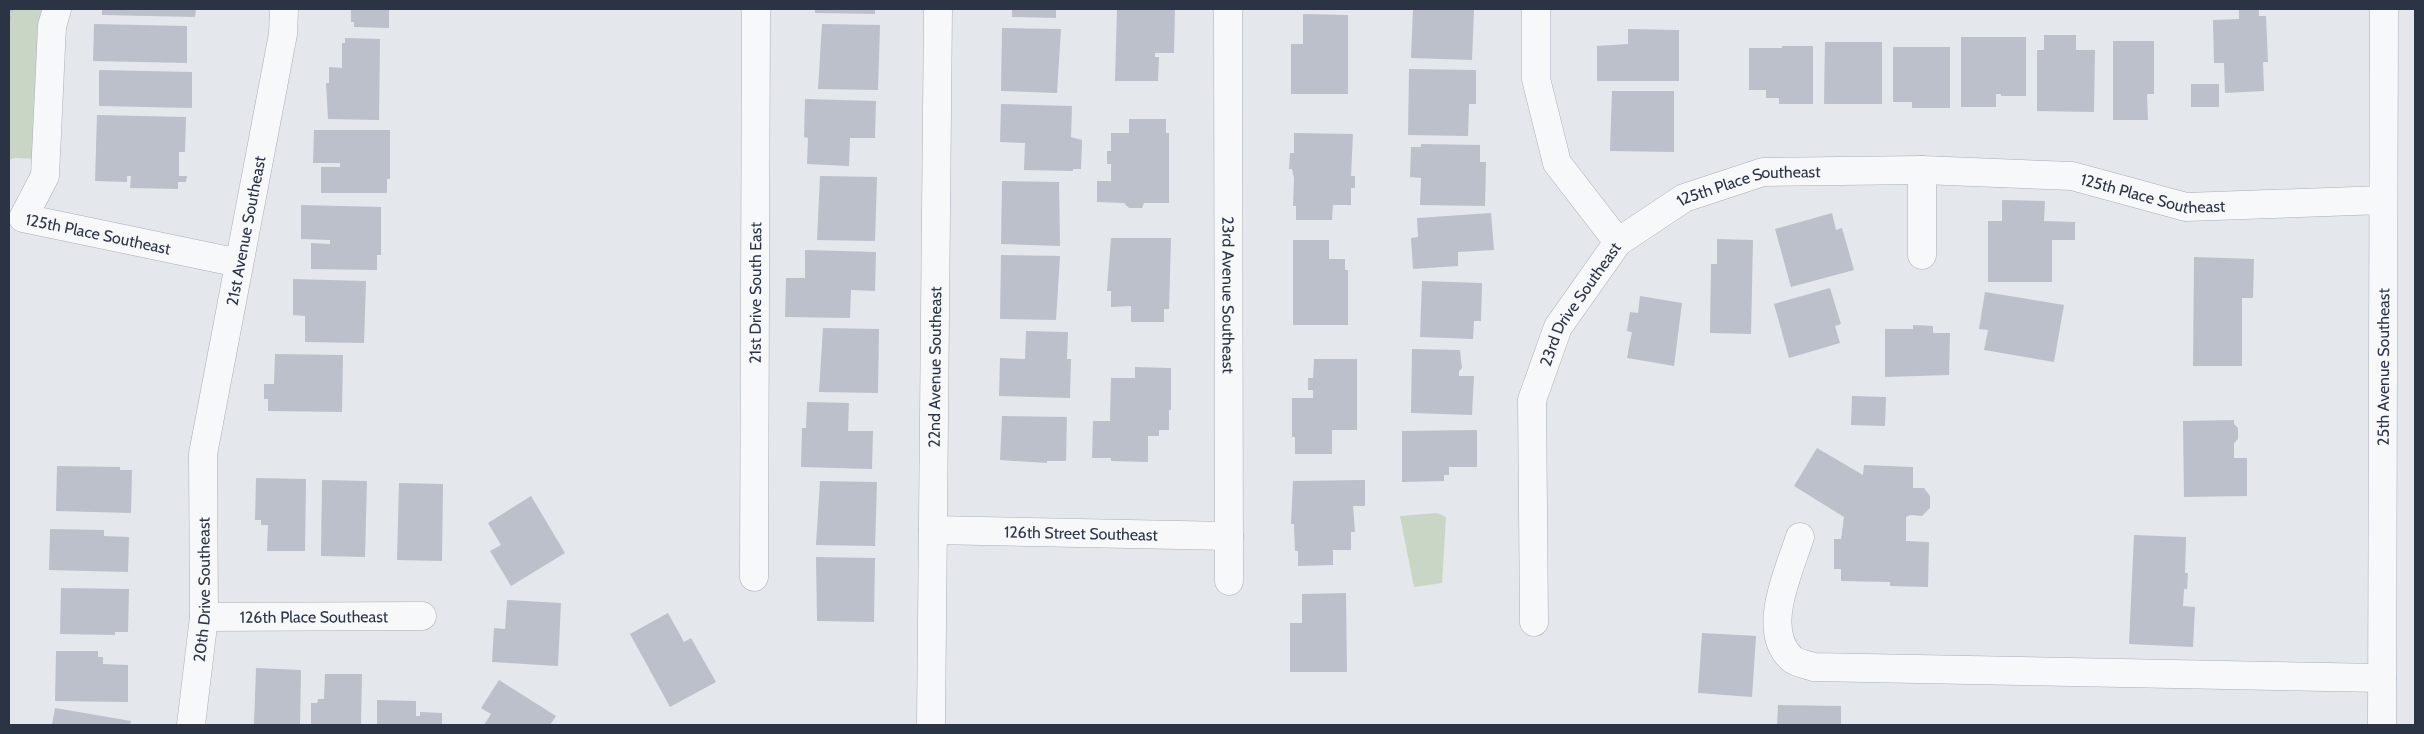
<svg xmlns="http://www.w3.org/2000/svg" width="2424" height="734" font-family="Cabin,sans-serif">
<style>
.green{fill:#c9d6c5}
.building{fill:#bbc0ca}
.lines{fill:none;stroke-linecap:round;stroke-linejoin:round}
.minor-casing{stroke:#a9aeb7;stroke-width:29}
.path{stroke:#c2c5cb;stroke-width:3;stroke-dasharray:4 4;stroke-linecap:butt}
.minor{stroke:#f7f8fa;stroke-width:28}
.labels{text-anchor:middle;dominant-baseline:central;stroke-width:4;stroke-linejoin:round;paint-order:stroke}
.street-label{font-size:16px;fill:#2b3445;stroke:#f4f6f9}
</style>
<rect width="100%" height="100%" fill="#e4e7ec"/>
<g class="green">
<path d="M 9,9 L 46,9 L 37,159 L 15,158 L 9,160 Z"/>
<path d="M 1437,513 L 1446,517 L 1442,583 L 1414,587 L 1400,516 Z"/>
</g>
<g class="building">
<path d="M 102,9 L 196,9 L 195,17 L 102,15 Z"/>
<path d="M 351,9 L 389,9 L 389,28 L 354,27 L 354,22 L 351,22 Z"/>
<path d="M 815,9 L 875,9 L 875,14 L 815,13 Z"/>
<path d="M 1012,9 L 1056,9 L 1056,18 L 1012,17 Z"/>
<path d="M 1117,9 L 1175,9 L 1174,53 L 1155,53 L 1155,57 L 1159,57 L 1158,81 L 1115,81 Z"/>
<path d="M 1413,9 L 1474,9 L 1472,60 L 1411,58 Z"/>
<path d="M 2239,9 L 2259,9 L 2259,16 L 2266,16 L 2268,62 L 2263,62 L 2264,91 L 2225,93 L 2224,63 L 2214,63 L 2213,20 L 2239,19 Z"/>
<path d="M 1303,14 L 1348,15 L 1348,94 L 1291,94 L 1291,44 L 1303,44 Z"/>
<path d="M 94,24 L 187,26 L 187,63 L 93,61 Z"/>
<path d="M 822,24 L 880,25 L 878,90 L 818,89 Z"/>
<path d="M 1002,28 L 1061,29 L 1057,93 L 1001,91 Z"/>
<path d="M 1628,29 L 1679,30 L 1679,81 L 1597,81 L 1597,46 L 1628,44 Z"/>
<path d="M 2044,35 L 2076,35 L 2076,50 L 2095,50 L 2094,112 L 2037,111 L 2037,50 L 2044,50 Z"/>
<path d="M 1961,37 L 2026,37 L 2026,96 L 2001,96 L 2001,94 L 1996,94 L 1996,107 L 1961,107 Z"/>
<path d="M 345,38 L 380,39 L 379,120 L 328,119 L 326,83 L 329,83 L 329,67 L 342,68 L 342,43 L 345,43 Z"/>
<path d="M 2113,41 L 2154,41 L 2154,94 L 2147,94 L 2148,120 L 2113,120 Z"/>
<path d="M 1825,42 L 1882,42 L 1882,104 L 1824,104 Z"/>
<path d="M 1782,46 L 1813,46 L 1813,104 L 1779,104 L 1779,98 L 1766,98 L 1766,90 L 1749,90 L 1749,48 L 1782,48 Z"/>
<path d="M 1893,47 L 1950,47 L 1950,108 L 1912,108 L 1912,102 L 1893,102 Z"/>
<path d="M 1409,69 L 1476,70 L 1476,104 L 1469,104 L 1468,136 L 1408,135 Z"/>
<path d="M 99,70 L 192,72 L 192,108 L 99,106 Z"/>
<rect x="2191" y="84" width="28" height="23"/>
<path d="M 1612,91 L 1674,91 L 1674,152 L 1610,151 Z"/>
<path d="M 805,99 L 876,101 L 875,138 L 850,138 L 849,166 L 807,164 L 808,138 L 804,137 Z"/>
<path d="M 1001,104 L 1072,106 L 1071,137 L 1082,140 L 1081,169 L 1073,169 L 1073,171 L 1024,170 L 1025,143 L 1000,142 Z"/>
<path d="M 97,115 L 186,117 L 185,152 L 179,152 L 179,176 L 187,176 L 186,182 L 178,182 L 178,189 L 130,188 L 131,176 L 127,176 L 127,182 L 95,181 Z"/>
<path d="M 1129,119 L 1166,119 L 1166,133 L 1169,133 L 1169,203 L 1144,203 L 1142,208 L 1129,208 L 1124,203 L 1097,202 L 1097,181 L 1111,181 L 1111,164 L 1107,164 L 1107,151 L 1111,151 L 1111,133 L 1129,133 Z"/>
<path d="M 314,130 L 390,130 L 390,179 L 387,179 L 387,193 L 321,193 L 321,167 L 340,167 L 340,163 L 313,163 Z"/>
<path d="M 1294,133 L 1353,134 L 1351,176 L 1355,176 L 1355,188 L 1351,188 L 1351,205 L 1333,205 L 1332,220 L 1296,220 L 1296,206 L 1293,206 L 1294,178 L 1292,169 L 1289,169 L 1290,153 L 1294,153 Z"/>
<path d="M 1421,144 L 1480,145 L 1480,162 L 1486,162 L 1485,206 L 1420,205 L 1421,178 L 1410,177 L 1411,147 L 1421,147 Z"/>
<path d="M 820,176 L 877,177 L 875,241 L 817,240 Z"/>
<path d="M 1002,181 L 1059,182 L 1060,246 L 1001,244 Z"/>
<path d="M 2002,200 L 2045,201 L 2044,221 L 2075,222 L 2075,240 L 2052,240 L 2052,282 L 1988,282 L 1988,221 L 2002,221 Z"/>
<path d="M 301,205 L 381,207 L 381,255 L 377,255 L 377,270 L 311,269 L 311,243 L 330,244 L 330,240 L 301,239 Z"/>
<path d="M 1491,213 L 1494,250 L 1458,252 L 1458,266 L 1413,269 L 1411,238 L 1418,237 L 1417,218 Z"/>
<path d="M 1832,213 L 1836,230 L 1842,228 L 1854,270 L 1791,287 L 1775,229 Z"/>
<path d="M 1111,238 L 1171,238 L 1169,309 L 1164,309 L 1164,322 L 1131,322 L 1131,306 L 1111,307 L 1111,291 L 1107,291 Z"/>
<path d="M 1717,239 L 1753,240 L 1751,334 L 1710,333 L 1711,264 L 1717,264 Z"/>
<path d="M 1293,240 L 1329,240 L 1329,259 L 1345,259 L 1345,270 L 1348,270 L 1348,325 L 1293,325 Z"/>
<path d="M 805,250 L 876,252 L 875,291 L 851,290 L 850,318 L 785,317 L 786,278 L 805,278 Z"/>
<path d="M 1001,255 L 1060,256 L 1056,320 L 1000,319 Z"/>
<path d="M 2194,257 L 2254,259 L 2253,298 L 2242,298 L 2242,366 L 2193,366 Z"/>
<path d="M 293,279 L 366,281 L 364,343 L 305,342 L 305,316 L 293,315 Z"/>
<path d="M 1422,281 L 1482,283 L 1481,321 L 1474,321 L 1473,339 L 1420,337 Z"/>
<path d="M 1830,288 L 1841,324 L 1835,326 L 1840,343 L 1789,358 L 1774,304 Z"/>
<path d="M 1985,292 L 2064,305 L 2054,362 L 1984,350 L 1988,330 L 1979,329 Z"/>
<path d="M 1640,296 L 1682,303 L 1674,366 L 1627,358 L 1632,332 L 1627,331 L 1630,312 L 1638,313 Z"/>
<path d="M 1913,325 L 1933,326 L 1933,333 L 1950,333 L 1949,375 L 1885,377 L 1885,329 L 1913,329 Z"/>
<path d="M 823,328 L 879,329 L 878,393 L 819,392 Z"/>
<path d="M 1026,331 L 1068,332 L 1067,359 L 1071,359 L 1070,398 L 999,396 L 1000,358 L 1025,359 Z"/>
<path d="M 1412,349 L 1460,350 L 1462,368 L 1459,371 L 1459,376 L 1474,376 L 1472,415 L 1411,413 Z"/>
<path d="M 275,354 L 343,355 L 342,412 L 268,411 L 268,399 L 264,399 L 264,384 L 274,384 Z"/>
<path d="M 1314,359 L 1357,359 L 1357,430 L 1332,430 L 1332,454 L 1295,454 L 1295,437 L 1292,437 L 1292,398 L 1313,398 L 1313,390 L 1308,390 L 1308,378 L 1313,378 Z"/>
<path d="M 1135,367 L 1171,368 L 1171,410 L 1169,410 L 1169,430 L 1159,430 L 1159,436 L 1148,436 L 1148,462 L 1111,461 L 1111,458 L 1092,458 L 1093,421 L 1110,421 L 1111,378 L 1135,378 Z"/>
<path d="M 1852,396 L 1886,397 L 1885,426 L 1851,425 Z"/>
<path d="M 807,402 L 849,403 L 848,431 L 873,431 L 872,469 L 801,467 L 802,428 L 806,428 Z"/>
<path d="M 1002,416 L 1067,417 L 1066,461 L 1047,461 L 1047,463 L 1000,460 Z"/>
<path d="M 2234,420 L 2234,424 L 2238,428 L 2238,439 L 2234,443 L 2234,458 L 2247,458 L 2247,496 L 2184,497 L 2183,421 Z"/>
<path d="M 1477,430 L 1477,467 L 1449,467 L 1449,475 L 1444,475 L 1444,481 L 1402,482 L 1402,431 Z"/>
<path d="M 1817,448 L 1863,475 L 1864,465 L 1913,467 L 1913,488 L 1924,488 L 1930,496 L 1930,508 L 1922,516 L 1910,515 L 1906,517 L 1906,541 L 1929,542 L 1928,587 L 1890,586 L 1890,582 L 1841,581 L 1841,569 L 1834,569 L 1834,539 L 1841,539 L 1844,517 L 1794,486 Z"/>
<path d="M 57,466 L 120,467 L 120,470 L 132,470 L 131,513 L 56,511 Z"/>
<path d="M 256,478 L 306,479 L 305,551 L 267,551 L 268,525 L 261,525 L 261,520 L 255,520 Z"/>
<path d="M 322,480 L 367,481 L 365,557 L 321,556 Z"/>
<path d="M 1365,480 L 1365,506 L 1353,506 L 1355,532 L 1351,532 L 1351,550 L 1333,550 L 1333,565 L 1298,566 L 1298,551 L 1295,551 L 1294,524 L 1291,524 L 1293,481 Z"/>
<path d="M 820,481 L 877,482 L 875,546 L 816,545 Z"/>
<path d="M 399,483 L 443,484 L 442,561 L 397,560 Z"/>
<path d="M 531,496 L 565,553 L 511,586 L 490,551 L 501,545 L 488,523 Z"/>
<path d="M 50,529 L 104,530 L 104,536 L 129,537 L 128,572 L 49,570 Z"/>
<path d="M 2134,535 L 2186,537 L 2185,573 L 2188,573 L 2187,589 L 2184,589 L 2183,606 L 2195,607 L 2193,647 L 2129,644 Z"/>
<path d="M 816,557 L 875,558 L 874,622 L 817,621 Z"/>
<path d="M 61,588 L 129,589 L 128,632 L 115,632 L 115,635 L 60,634 Z"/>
<path d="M 1346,593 L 1347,672 L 1290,672 L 1290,623 L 1302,623 L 1302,594 Z"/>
<path d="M 507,600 L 561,603 L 558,666 L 492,662 L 494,628 L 505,629 Z"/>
<path d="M 668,613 L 684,642 L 691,638 L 716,682 L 670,707 L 630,634 Z"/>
<path d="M 1702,633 L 1756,636 L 1752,697 L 1698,693 Z"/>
<path d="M 56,651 L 98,651 L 98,657 L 103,657 L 103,664 L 128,665 L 128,702 L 55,701 Z"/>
<path d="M 256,668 L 301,670 L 300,725 L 254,725 Z"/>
<path d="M 325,674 L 362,674 L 361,725 L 311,725 L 311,703 L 317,703 L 318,699 L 324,699 Z"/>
<path d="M 499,680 L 556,716 L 550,725 L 484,725 L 491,714 L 481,708 Z"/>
<path d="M 377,700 L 416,701 L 416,716 L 420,716 L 420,712 L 442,713 L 442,725 L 377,725 Z"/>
<path d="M 1778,705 L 1841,706 L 1841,725 L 1777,725 Z"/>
<path d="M 55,708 L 131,721 L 130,725 L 52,725 Z"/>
</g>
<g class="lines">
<defs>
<g id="minor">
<path id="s1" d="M 57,9 L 52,26 L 45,176 L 23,218 L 239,263"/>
<path id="s2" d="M 1228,9 L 1229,581"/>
<path d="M 1922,170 L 1922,255"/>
<path id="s3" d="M 1618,242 L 1684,198 L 1763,172 L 1922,170 L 2072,176 L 2186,207 L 2383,200"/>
<path id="s4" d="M 933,530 L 1229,536"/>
<path d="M 1800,537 C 1789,571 1760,631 1792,659 C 1797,663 1807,665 1814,667 L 2382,678"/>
<path id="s5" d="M 754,577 L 756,9"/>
<path id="s6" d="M 204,617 L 422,616"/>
<path id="s7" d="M 1534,622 L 1532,400 L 1558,327 L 1618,242 L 1557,163 L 1536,79 L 1536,9"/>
<path id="s8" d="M 191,725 L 204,617 L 203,454 L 283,34 L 284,9"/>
<path id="s9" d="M 931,725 L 938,9"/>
<path id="s10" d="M 2382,725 L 2384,9"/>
</g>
</defs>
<use href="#minor" class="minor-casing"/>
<path class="path" d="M 9,20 L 12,9"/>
<use href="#minor" class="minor"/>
</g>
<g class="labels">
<g class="street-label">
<text stroke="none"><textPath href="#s3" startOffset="146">125th Place Southeast</textPath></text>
<text stroke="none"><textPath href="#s3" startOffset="555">125th Place Southeast</textPath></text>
<text stroke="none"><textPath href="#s8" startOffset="499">21st Avenue Southeast</textPath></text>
<text stroke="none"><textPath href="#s1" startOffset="292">125th Place Southeast</textPath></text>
<text stroke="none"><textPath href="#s5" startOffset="284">21st Drive South East</textPath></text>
<text stroke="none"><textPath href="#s2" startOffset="286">23rd Avenue Southeast</textPath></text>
<text stroke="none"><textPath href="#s7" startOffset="330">23rd Drive Southeast</textPath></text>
<text stroke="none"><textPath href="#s9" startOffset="358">22nd Avenue Southeast</textPath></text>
<text stroke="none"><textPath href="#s10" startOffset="358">25th Avenue Southeast</textPath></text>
<text stroke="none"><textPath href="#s4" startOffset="148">126th Street Southeast</textPath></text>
<text stroke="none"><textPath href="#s8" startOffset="136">20th Drive Southeast</textPath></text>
<text stroke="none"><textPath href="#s6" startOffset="110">126th Place Southeast</textPath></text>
</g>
</g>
<rect width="2424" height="734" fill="none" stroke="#2b3445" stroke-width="20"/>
</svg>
